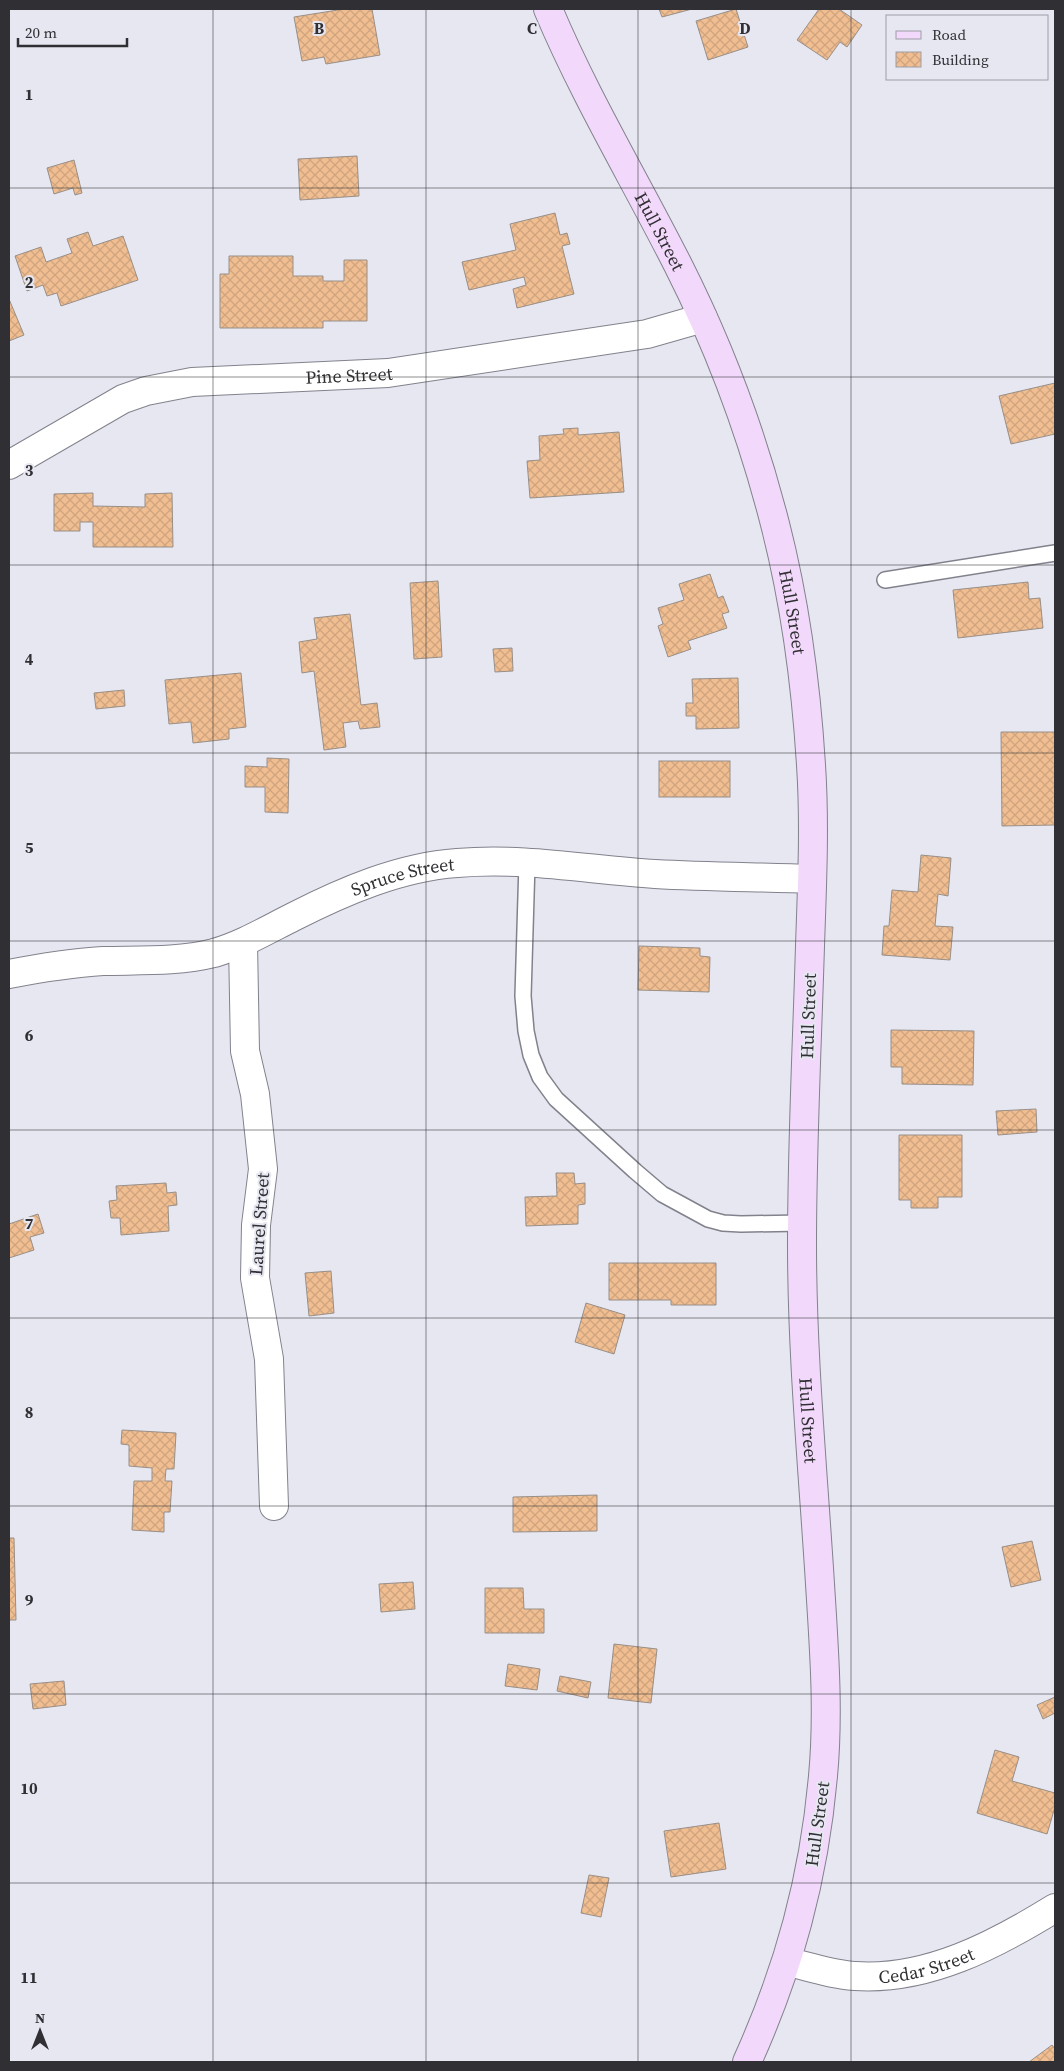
<svg xmlns="http://www.w3.org/2000/svg" width="1064" height="2071" font-family="'Source Serif 4',serif">
<style>
.building{fill:url(#building-cross-hatch);stroke:#988f88}
.lines{fill:none;stroke-linecap:round;stroke-linejoin:round}
.lane-casing{stroke:#81828c;stroke-width:18}
.street-casing{stroke:#81828c;stroke-width:30}
.secondary-casing{stroke:#81828c;stroke-width:30}
.lane{stroke:#fff;stroke-width:15}
.street{stroke:#fff;stroke-width:28}
.secondary{stroke:#f2d8fa;stroke-width:28}
.grid{fill:none;stroke:#303034;stroke-width:1;stroke-opacity:0.55}
.labels{text-anchor:middle;dominant-baseline:central;stroke-width:4;stroke-linejoin:round;paint-order:stroke}
.street-label{font-size:18px;fill:#303034;stroke:#e7e7f2}
.grid-label{font-size:16px;text-anchor:middle;font-weight:bold;fill:#303034;stroke:#e7e7f2;stroke-width:4;stroke-linejoin:round;paint-order:stroke}
</style>
<defs>
<pattern id="building-cross-hatch" width="8" height="8" patternUnits="userSpaceOnUse" patternTransform="scale(1.25)"><rect width="8" height="8" fill="#f1be91"/><path d="M0 0l8 8M0 8l8-8" fill="none" stroke="#cfa47e"/></pattern>
</defs>
<rect width="100%" height="100%" fill="#e7e7f2"/>
<g class="building">
<path d="M 344,9 L 372,9 L 380,55 L 326,64 L 324,57 L 302,61 L 294,17 Z"/>
<path d="M 659,9 L 692,9 L 662,17 Z"/>
<path d="M 736,9 L 748,47 L 708,60 L 696,21 Z"/>
<path d="M 819,9 L 839,9 L 862,25 L 847,47 L 840,42 L 827,60 L 797,40 Z"/>
<path d="M 357,156 L 359,196 L 300,200 L 298,159 Z"/>
<path d="M 74,160 L 82,193 L 75,195 L 73,188 L 54,194 L 47,168 Z"/>
<path d="M 555,213 L 560,235 L 567,233 L 570,244 L 562,246 L 574,294 L 517,308 L 513,289 L 526,285 L 524,277 L 469,290 L 462,262 L 516,250 L 510,224 Z"/>
<path d="M 88,232 L 93,246 L 123,236 L 138,280 L 61,306 L 57,293 L 47,296 L 43,285 L 27,291 L 15,256 L 41,247 L 46,262 L 72,253 L 67,239 Z"/>
<path d="M 229,256 L 293,256 L 293,276 L 323,276 L 323,281 L 344,281 L 344,260 L 367,260 L 367,321 L 323,321 L 323,328 L 220,328 L 220,274 L 229,274 Z"/>
<path d="M 9,299 L 24,335 L 9,341 Z"/>
<path d="M 1055,383 L 1055,434 L 1011,444 L 999,396 Z"/>
<path d="M 578,428 L 578,435 L 619,432 L 624,492 L 530,498 L 527,461 L 540,460 L 539,436 L 564,434 L 563,429 Z"/>
<path d="M 93,493 L 93,506 L 145,507 L 145,494 L 172,493 L 173,547 L 93,547 L 93,522 L 80,522 L 80,531 L 54,531 L 54,494 Z"/>
<path d="M 710,574 L 718,598 L 723,596 L 729,612 L 722,614 L 727,628 L 688,641 L 691,649 L 668,657 L 658,626 L 663,624 L 658,608 L 684,600 L 679,584 Z"/>
<path d="M 438,581 L 442,657 L 414,659 L 410,583 Z"/>
<path d="M 1028,582 L 1029,599 L 1040,598 L 1043,628 L 958,638 L 953,590 Z"/>
<path d="M 350,614 L 361,705 L 377,703 L 380,727 L 360,729 L 358,721 L 343,723 L 346,747 L 324,750 L 314,671 L 302,673 L 299,642 L 317,639 L 314,618 Z"/>
<path d="M 512,648 L 513,671 L 495,672 L 493,649 Z"/>
<path d="M 241,673 L 246,727 L 229,729 L 229,739 L 193,743 L 191,722 L 169,724 L 165,680 Z"/>
<path d="M 738,678 L 739,728 L 696,729 L 696,716 L 686,716 L 686,703 L 693,703 L 692,679 Z"/>
<path d="M 124,690 L 125,706 L 96,709 L 94,693 Z"/>
<path d="M 1001,732 L 1055,732 L 1055,825 L 1002,826 Z"/>
<path d="M 267,758 L 289,759 L 288,813 L 265,812 L 265,787 L 245,787 L 245,766 L 267,767 Z"/>
<rect x="659" y="761" width="71" height="36"/>
<path d="M 921,855 L 951,858 L 948,896 L 938,894 L 935,926 L 953,927 L 950,960 L 882,955 L 884,926 L 889,926 L 892,890 L 918,892 Z"/>
<path d="M 639,946 L 700,948 L 700,956 L 710,957 L 709,992 L 638,990 Z"/>
<path d="M 891,1030 L 974,1031 L 973,1085 L 902,1084 L 902,1067 L 891,1067 Z"/>
<path d="M 1036,1109 L 1037,1132 L 998,1135 L 996,1111 Z"/>
<path d="M 899,1135 L 962,1135 L 962,1197 L 938,1197 L 938,1208 L 911,1208 L 911,1200 L 899,1200 Z"/>
<path d="M 556,1173 L 574,1173 L 575,1184 L 585,1183 L 585,1204 L 578,1205 L 578,1224 L 526,1226 L 525,1197 L 557,1196 Z"/>
<path d="M 166,1183 L 167,1193 L 176,1192 L 177,1205 L 168,1206 L 169,1231 L 121,1235 L 120,1218 L 111,1218 L 109,1201 L 117,1200 L 116,1186 Z"/>
<path d="M 38,1214 L 44,1233 L 30,1237 L 34,1250 L 9,1258 L 9,1224 Z"/>
<path d="M 609,1263 L 716,1263 L 716,1305 L 671,1305 L 671,1300 L 609,1300 Z"/>
<path d="M 331,1271 L 334,1313 L 309,1316 L 305,1273 Z"/>
<path d="M 586,1303 L 625,1315 L 614,1354 L 575,1342 Z"/>
<path d="M 122,1430 L 176,1433 L 174,1469 L 166,1469 L 165,1481 L 172,1481 L 170,1512 L 164,1512 L 164,1532 L 132,1530 L 134,1481 L 152,1481 L 152,1468 L 129,1466 L 129,1445 L 121,1444 Z"/>
<path d="M 597,1495 L 597,1531 L 513,1532 L 513,1497 Z"/>
<path d="M 9,1538 L 14,1538 L 16,1620 L 9,1620 Z"/>
<path d="M 1032,1541 L 1041,1580 L 1011,1587 L 1002,1547 Z"/>
<path d="M 413,1582 L 415,1609 L 381,1612 L 379,1584 Z"/>
<path d="M 485,1588 L 523,1588 L 524,1609 L 544,1609 L 544,1633 L 485,1633 Z"/>
<path d="M 614,1644 L 657,1649 L 651,1703 L 608,1698 Z"/>
<path d="M 508,1664 L 540,1669 L 537,1690 L 505,1686 Z"/>
<path d="M 560,1676 L 591,1682 L 588,1698 L 557,1691 Z"/>
<path d="M 64,1681 L 66,1705 L 33,1709 L 30,1684 Z"/>
<path d="M 1055,1697 L 1055,1713 L 1043,1719 L 1037,1705 Z"/>
<path d="M 995,1750 L 1019,1757 L 1012,1781 L 1055,1793 L 1055,1807 L 1047,1834 L 977,1813 Z"/>
<path d="M 719,1823 L 726,1869 L 671,1877 L 664,1831 Z"/>
<path d="M 589,1875 L 609,1878 L 601,1917 L 581,1913 Z"/>
<path d="M 1052,2045 L 1055,2049 L 1055,2062 L 1029,2062 Z"/>
</g>
<g class="lines">
<defs>
<g id="lane">
<path d="M 885,580 L 1055,553"/>
<path d="M 527,863 L 523,996 L 526,1031 L 531,1055 L 540,1077 L 556,1099 L 635,1171 L 662,1194 L 708,1219 L 723,1223 L 741,1224 L 802,1223"/>
</g>
<g id="street">
<path id="s1" d="M 9,465 L 123,399 L 146,391 L 192,382 L 388,373 L 647,334 L 703,318"/>
<path d="M 243,943 L 245,1051 L 255,1094 L 263,1169 L 256,1225 L 255,1278 L 269,1359 L 274,1506"/>
<path id="s2" d="M 9,974 C 40,968 71,963 103,961 C 140,960 178,962 214,953 C 242,945 267,930 293,917 C 344,891 400,867 457,863 C 523,857 590,870 655,874 C 708,877 760,877 812,879"/>
<path id="s3" d="M 787,1962 C 809,1966 832,1975 855,1976 C 927,1981 995,1945 1055,1908"/>
</g>
<g id="secondary">
<path id="s4" d="M 548,9 C 585,97 635,180 678,265 C 720,348 752,434 775,524 C 795,602 806,684 811,765 C 815,825 812,886 810,946 C 807,1046 802,1145 802,1244 C 802,1358 813,1471 820,1584 C 824,1648 829,1712 823,1776 C 814,1878 789,1969 747,2062"/>
</g>
</defs>
<use href="#lane" class="lane-casing"/>
<use href="#street" class="street-casing"/>
<use href="#secondary" class="secondary-casing"/>
<use href="#lane" class="lane"/>
<use href="#street" class="street"/>
<use href="#secondary" class="secondary"/>
</g>
<path class="grid" d="M 213,9 L 213,2062M 426,9 L 426,2062M 638,9 L 638,2062M 851,9 L 851,2062M 9,188 L 1055,188M 9,377 L 1055,377M 9,565 L 1055,565M 9,753 L 1055,753M 9,941 L 1055,941M 9,1130 L 1055,1130M 9,1318 L 1055,1318M 9,1506 L 1055,1506M 9,1694 L 1055,1694M 9,1883 L 1055,1883"/>
<g class="labels">
<g class="street-label">
<text stroke="none"><textPath href="#s4" startOffset="249">Hull Street</textPath></text>
<text stroke="none"><textPath href="#s1" startOffset="360">Pine Street</textPath></text>
<text stroke="none"><textPath href="#s4" startOffset="654">Hull Street</textPath></text>
<text stroke="none"><textPath href="#s2" startOffset="411">Spruce Street</textPath></text>
<text transform="translate(808 1016) rotate(-88)">Hull Street</text>
<text transform="translate(259 1224) rotate(-86)">Laurel Street</text>
<text stroke="none"><textPath href="#s4" startOffset="1464">Hull Street</textPath></text>
<text transform="translate(817 1824) rotate(-82)">Hull Street</text>
<text stroke="none"><textPath href="#s3" startOffset="142">Cedar Street</textPath></text>
</g>
</g>
<g class="grid-label">
<text x="319" y="34">B</text>
<text x="532" y="34">C</text>
<text x="745" y="34">D</text>
<text x="29" y="100">1</text>
<text x="29" y="288">2</text>
<text x="29" y="476">3</text>
<text x="29" y="665">4</text>
<text x="29" y="853">5</text>
<text x="29" y="1041">6</text>
<text x="29" y="1229">7</text>
<text x="29" y="1418">8</text>
<text x="29" y="1606">9</text>
<text x="29" y="1794">10</text>
<text x="29" y="1983">11</text>
</g>
<rect width="1064" height="2071" fill="none" stroke="#303034" stroke-width="20"/>
<rect x="886" y="15" width="162" height="65" fill="#e7e7f2" stroke="#9e9ea6"/>
<rect x="896" y="31" width="25" height="8" fill="#f2d8fa" stroke="#9e9ea6"/>
<text x="932" y="40" font-size="15" fill="#303034">Road</text>
<rect x="896" y="52" width="25" height="15" fill="url(#building-cross-hatch)" stroke="#9e9ea6"/>
<text x="932" y="65" font-size="15" fill="#303034">Building</text>
<g transform="translate(40 2031)" stroke="#e7e7f2" stroke-width="4" paint-order="stroke">
<path d="M0-4L9 19L0 12L-9 19Z" fill="#303034"/>
<text y="-8" font-size="14" font-weight="bold" text-anchor="middle" fill="#303034">N</text>
</g>
<path d="M18 38v8h109v-8" fill="none" stroke="#303034" stroke-width="2.5"/>
<text x="25" y="38" font-size="15" fill="#303034" stroke="#e7e7f2" stroke-width="4" paint-order="stroke">20 m</text>
</svg>
